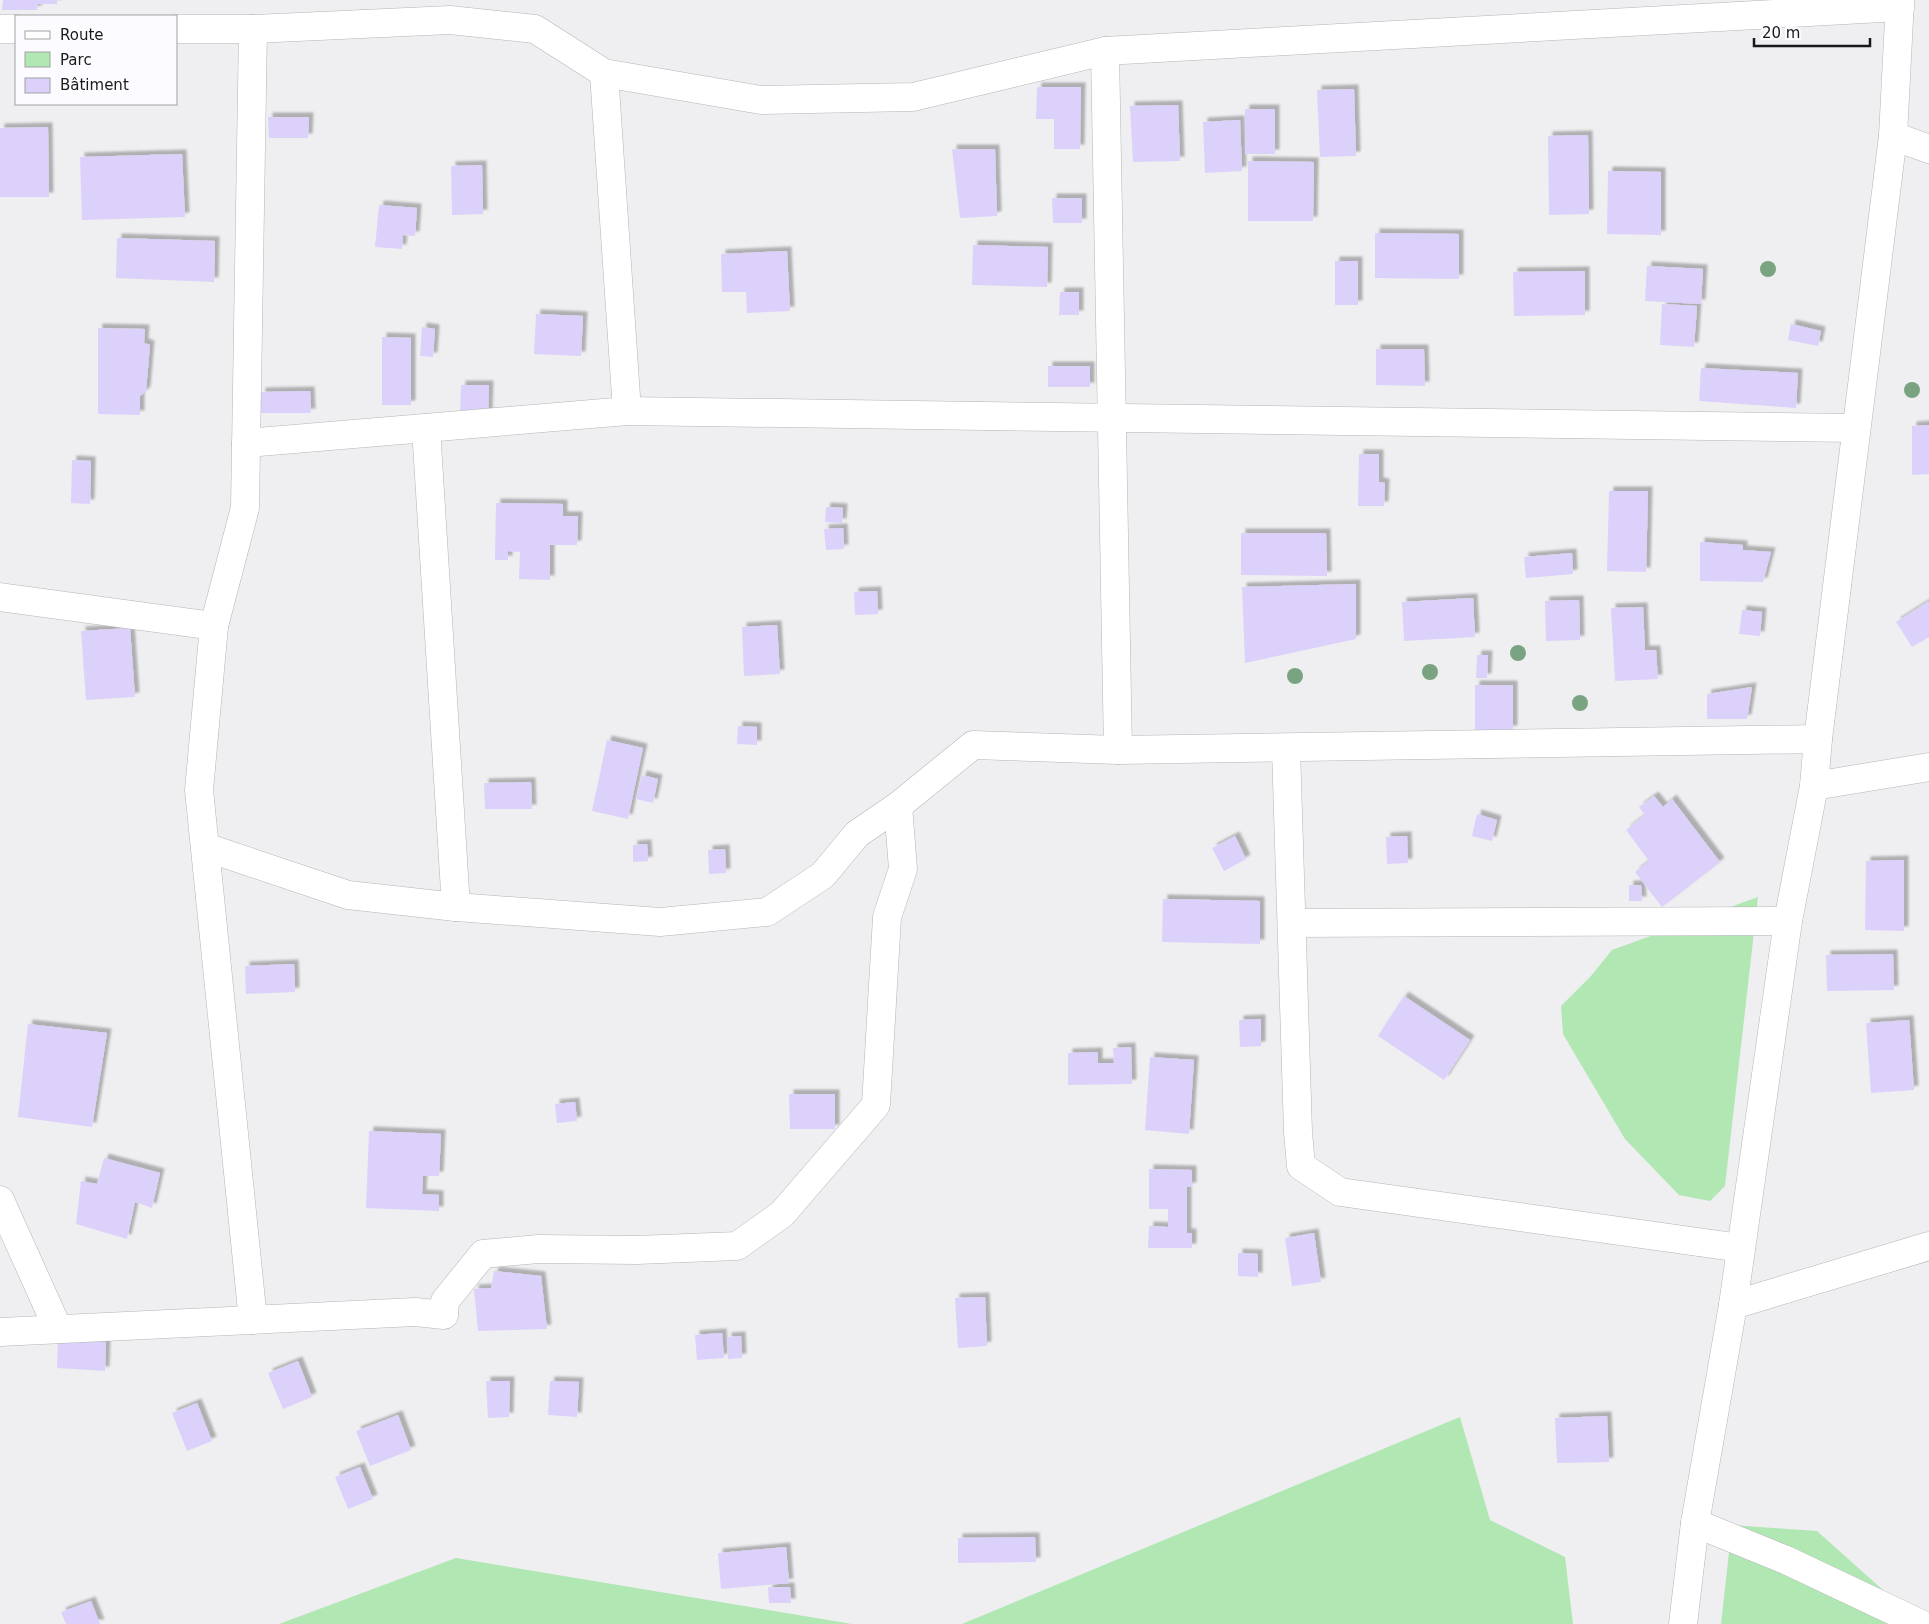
<svg xmlns="http://www.w3.org/2000/svg" width="1929" height="1624" font-family="'DejaVu Sans',sans-serif">
<style>
.green{fill:#b0e7b2}
.building{fill:#dcd1fa;filter:url(#shadow)}
.lines{fill:none;stroke-linecap:round;stroke-linejoin:round}
.minor-casing{stroke:#b5b5b8;stroke-width:29}
.minor{stroke:#fff;stroke-width:28}
.tree{fill:#7aa481}
</style>
<defs>
<filter id="shadow"><feDropShadow dx="4.5" dy="-4.5" stdDeviation="1" flood-color="#0004"/></filter>
</defs>
<rect width="100%" height="100%" fill="#efeef1"/>
<g class="green">
<path d="M 1758,897 L 1725,1186 L 1710,1201 L 1679,1195 L 1625,1139 L 1563,1034 L 1561,1006 L 1591,976 L 1612,950 Z"/>
<path d="M 1460,1417 L 1490,1520 L 1565,1557 L 1573,1624 L 962,1624 Z"/>
<path d="M 1732,1525 L 1817,1531 L 1921,1624 L 1721,1624 Z"/>
<path d="M 456,1558 L 852,1624 L 279,1624 Z"/>
</g>
<g class="building">
<path d="M 3,0 L 57,0 L 57,4 L 38,4 L 37,10 L 2,10 Z"/>
<path d="M 1037,87 L 1081,87 L 1080,149 L 1054,149 L 1054,119 L 1036,119 Z"/>
<path d="M 1354,89 L 1356,156 L 1320,157 L 1317,90 Z"/>
<path d="M 1178,105 L 1180,161 L 1133,162 L 1130,106 Z"/>
<rect x="1245" y="109" width="30" height="45"/>
<path d="M 268,117 L 309,117 L 308,138 L 269,138 Z"/>
<path d="M 1240,120 L 1242,171 L 1205,173 L 1203,122 Z"/>
<path d="M 48,127 L 49,197 L 0,197 L 0,128 Z"/>
<path d="M 1588,135 L 1589,214 L 1549,215 L 1548,136 Z"/>
<path d="M 952,149 L 995,149 L 997,216 L 960,218 Z"/>
<path d="M 182,154 L 185,217 L 82,220 L 80,157 Z"/>
<path d="M 1248,161 L 1314,162 L 1313,221 L 1248,221 Z"/>
<path d="M 482,165 L 483,214 L 452,215 L 451,166 Z"/>
<path d="M 1608,171 L 1661,172 L 1661,235 L 1607,234 Z"/>
<path d="M 1052,198 L 1082,198 L 1082,223 L 1053,223 Z"/>
<path d="M 379,205 L 417,208 L 415,236 L 403,235 L 402,249 L 375,247 Z"/>
<path d="M 1375,233 L 1459,234 L 1459,279 L 1375,278 Z"/>
<path d="M 117,238 L 215,241 L 214,282 L 116,278 Z"/>
<path d="M 973,245 L 1048,247 L 1047,287 L 972,285 Z"/>
<path d="M 787,251 L 790,311 L 747,313 L 746,292 L 722,292 L 721,254 Z"/>
<rect x="1335" y="261" width="23" height="44"/>
<path d="M 1647,266 L 1703,269 L 1701,304 L 1645,301 Z"/>
<path d="M 1585,271 L 1585,315 L 1514,316 L 1513,272 Z"/>
<path d="M 1060,292 L 1079,292 L 1079,315 L 1059,315 Z"/>
<path d="M 1662,304 L 1697,306 L 1694,347 L 1660,345 Z"/>
<path d="M 536,314 L 583,316 L 581,356 L 534,354 Z"/>
<path d="M 1791,324 L 1821,331 L 1818,346 L 1788,340 Z"/>
<path d="M 422,327 L 435,329 L 433,357 L 420,356 Z"/>
<path d="M 98,328 L 145,329 L 144,343 L 150,345 L 146,391 L 140,396 L 140,415 L 98,414 Z"/>
<path d="M 382,337 L 411,338 L 411,405 L 382,405 Z"/>
<path d="M 1376,349 L 1424,349 L 1425,386 L 1376,385 Z"/>
<rect x="1048" y="366" width="42" height="21"/>
<path d="M 1701,368 L 1798,373 L 1796,408 L 1699,401 Z"/>
<path d="M 461,385 L 489,385 L 488,416 L 460,415 Z"/>
<path d="M 310,391 L 311,413 L 261,413 L 261,392 Z"/>
<path d="M 1929,425 L 1929,474 L 1912,475 L 1912,426 Z"/>
<path d="M 1359,454 L 1379,454 L 1379,482 L 1385,483 L 1384,506 L 1358,506 Z"/>
<path d="M 72,460 L 91,461 L 90,504 L 71,503 Z"/>
<path d="M 1609,491 L 1648,491 L 1646,572 L 1607,571 Z"/>
<path d="M 496,503 L 563,504 L 563,516 L 578,516 L 577,545 L 550,545 L 550,580 L 519,579 L 520,552 L 508,551 L 508,560 L 495,560 Z"/>
<path d="M 826,507 L 843,508 L 842,523 L 825,522 Z"/>
<path d="M 843,528 L 844,549 L 826,550 L 824,529 Z"/>
<path d="M 1241,533 L 1326,533 L 1327,576 L 1241,575 Z"/>
<path d="M 1700,542 L 1743,545 L 1743,550 L 1771,552 L 1763,582 L 1700,581 Z"/>
<path d="M 1572,553 L 1573,574 L 1526,578 L 1524,557 Z"/>
<path d="M 1356,584 L 1356,639 L 1245,663 L 1242,587 Z"/>
<path d="M 877,591 L 878,614 L 855,615 L 854,592 Z"/>
<path d="M 1473,598 L 1475,637 L 1404,641 L 1402,602 Z"/>
<path d="M 1579,600 L 1580,640 L 1546,641 L 1545,601 Z"/>
<path d="M 1929,601 L 1929,637 L 1912,647 L 1896,622 Z"/>
<path d="M 1643,607 L 1645,650 L 1656,650 L 1658,679 L 1615,681 L 1611,608 Z"/>
<path d="M 1742,610 L 1762,612 L 1760,636 L 1739,634 Z"/>
<path d="M 777,625 L 780,674 L 744,676 L 742,627 Z"/>
<path d="M 130,628 L 135,697 L 86,700 L 81,631 Z"/>
<path d="M 1477,655 L 1488,655 L 1487,678 L 1476,678 Z"/>
<rect x="1475" y="685" width="38" height="45"/>
<path d="M 1752,687 L 1747,719 L 1707,719 L 1707,694 Z"/>
<path d="M 738,726 L 757,727 L 757,745 L 737,744 Z"/>
<path d="M 607,740 L 643,748 L 628,819 L 592,811 Z"/>
<path d="M 642,775 L 658,779 L 653,803 L 636,799 Z"/>
<path d="M 531,782 L 532,809 L 485,809 L 484,783 Z"/>
<path d="M 1654,796 L 1663,807 L 1672,799 L 1720,862 L 1662,907 L 1635,872 L 1649,861 L 1626,830 L 1645,815 L 1639,807 Z"/>
<path d="M 1477,814 L 1497,820 L 1492,841 L 1472,836 Z"/>
<path d="M 1235,836 L 1246,859 L 1224,871 L 1212,848 Z"/>
<path d="M 1407,836 L 1408,863 L 1387,864 L 1386,837 Z"/>
<path d="M 647,844 L 648,861 L 633,862 L 633,845 Z"/>
<path d="M 725,849 L 726,873 L 709,874 L 708,850 Z"/>
<path d="M 1904,860 L 1904,931 L 1865,930 L 1866,861 Z"/>
<path d="M 1629,885 L 1641,885 L 1642,901 L 1629,901 Z"/>
<path d="M 1163,899 L 1260,901 L 1260,944 L 1162,942 Z"/>
<path d="M 1893,954 L 1894,990 L 1827,991 L 1826,955 Z"/>
<path d="M 294,964 L 295,992 L 246,994 L 245,966 Z"/>
<path d="M 1404,996 L 1470,1040 L 1444,1080 L 1378,1036 Z"/>
<path d="M 1261,1019 L 1261,1046 L 1240,1047 L 1239,1020 Z"/>
<path d="M 1909,1020 L 1914,1090 L 1871,1093 L 1866,1023 Z"/>
<path d="M 28,1024 L 107,1033 L 92,1127 L 18,1117 Z"/>
<path d="M 1131,1047 L 1132,1084 L 1068,1085 L 1068,1053 L 1098,1052 L 1098,1063 L 1114,1063 L 1113,1048 Z"/>
<path d="M 1150,1057 L 1194,1060 L 1189,1134 L 1145,1130 Z"/>
<path d="M 789,1094 L 835,1094 L 835,1129 L 790,1129 Z"/>
<path d="M 575,1102 L 577,1121 L 557,1123 L 555,1104 Z"/>
<path d="M 369,1131 L 441,1134 L 439,1176 L 423,1176 L 422,1194 L 439,1195 L 439,1211 L 366,1208 Z"/>
<path d="M 104,1158 L 160,1173 L 152,1208 L 135,1202 L 127,1239 L 76,1224 L 81,1181 L 97,1184 Z"/>
<path d="M 1149,1169 L 1192,1170 L 1192,1187 L 1187,1187 L 1187,1233 L 1192,1233 L 1192,1248 L 1148,1248 L 1149,1226 L 1168,1227 L 1168,1209 L 1149,1209 Z"/>
<path d="M 1314,1233 L 1321,1282 L 1292,1286 L 1285,1238 Z"/>
<path d="M 1238,1253 L 1258,1254 L 1258,1277 L 1238,1276 Z"/>
<path d="M 494,1271 L 541,1276 L 547,1329 L 478,1331 L 474,1289 L 491,1288 Z"/>
<path d="M 985,1297 L 987,1346 L 958,1348 L 955,1298 Z"/>
<path d="M 722,1333 L 724,1358 L 697,1360 L 695,1335 Z"/>
<path d="M 741,1336 L 742,1358 L 728,1359 L 727,1337 Z"/>
<path d="M 58,1339 L 106,1342 L 105,1371 L 57,1368 Z"/>
<path d="M 298,1361 L 312,1397 L 283,1409 L 268,1373 Z"/>
<path d="M 486,1381 L 510,1381 L 509,1417 L 488,1418 Z"/>
<path d="M 550,1381 L 579,1382 L 577,1417 L 548,1415 Z"/>
<path d="M 197,1403 L 212,1441 L 187,1451 L 172,1413 Z"/>
<path d="M 398,1415 L 411,1450 L 370,1466 L 356,1431 Z"/>
<path d="M 1607,1416 L 1609,1462 L 1557,1463 L 1555,1418 Z"/>
<path d="M 360,1467 L 373,1499 L 348,1509 L 335,1477 Z"/>
<path d="M 1035,1537 L 1036,1562 L 958,1563 L 958,1538 Z"/>
<path d="M 786,1547 L 789,1583 L 721,1589 L 718,1553 Z"/>
<path d="M 768,1587 L 790,1587 L 791,1603 L 769,1603 Z"/>
<path d="M 91,1601 L 100,1624 L 66,1624 L 61,1612 Z"/>
</g>
<g class="lines">
<defs>
<g id="minor">
<path d="M 0,29 L 16,29"/>
<path d="M 176,29 L 253,29 L 450,20 L 535,29 L 604,73 L 761,100 L 913,97 L 1105,51 L 1900,7"/>
<path d="M 253,29 L 245,508 L 214,626 L 199,790 L 253,1320"/>
<path d="M 1105,51 L 1118,750"/>
<path d="M 604,73 L 627,411"/>
<path d="M 1893,136 L 1929,149"/>
<path d="M 426,428 L 456,907"/>
<path d="M 246,443 L 627,411 L 1856,428"/>
<path d="M 0,597 L 214,626"/>
<path d="M 1286,749 L 1298,1132 L 1301,1166 L 1340,1192 L 1741,1248"/>
<path d="M 1814,786 L 1929,767"/>
<path d="M 205,847 L 348,895 L 456,907 L 660,922 L 767,912 L 823,875 L 857,834 L 898,806 L 973,745 L 1118,750 L 1818,739"/>
<path d="M 1292,923 L 1788,921"/>
<path d="M 0,1200 L 58,1329"/>
<path d="M 1733,1305 L 1929,1246"/>
<path d="M 0,1332 L 415,1312 L 444,1315 L 445,1301 L 483,1254 L 538,1249 L 637,1250 L 737,1246 L 782,1214 L 876,1105 L 887,917 L 903,869 L 898,806"/>
<path d="M 1695,1523 L 1786,1560 L 1921,1624"/>
<path d="M 1683,1624 L 1695,1523 L 1733,1305 L 1788,921 L 1814,786 L 1818,739 L 1893,136 L 1900,0"/>
</g>
</defs>
<use href="#minor" class="minor-casing"/>
<use href="#minor" class="minor"/>
</g>
<g class="tree">
<circle cx="1768" cy="269" r="8"/>
<circle cx="1912" cy="390" r="8"/>
<circle cx="1518" cy="653" r="8"/>
<circle cx="1430" cy="672" r="8"/>
<circle cx="1295" cy="676" r="8"/>
<circle cx="1580" cy="703" r="8"/>
</g>
<rect x="15" y="15" width="162" height="90" fill="#fcfbff" stroke="#a1a1a3"/>
<rect x="25" y="31" width="25" height="8" fill="#ffffff" stroke="#a1a1a3"/>
<text x="60" y="40" font-size="15" fill="#19191a">Route</text>
<rect x="25" y="52" width="25" height="15" fill="#b0e7b2" stroke="#a1a1a3"/>
<text x="60" y="65" font-size="15" fill="#19191a">Parc</text>
<rect x="25" y="78" width="25" height="15" fill="#dcd1fa" stroke="#a1a1a3"/>
<text x="60" y="90" font-size="15" fill="#19191a">Bâtiment</text>
<path d="M1754 38v8h116v-8" fill="none" stroke="#19191a" stroke-width="2.5"/>
<text x="1762" y="38" font-size="15" fill="#19191a" stroke="#fcfbff" stroke-width="4" paint-order="stroke">20 m</text>
</svg>
